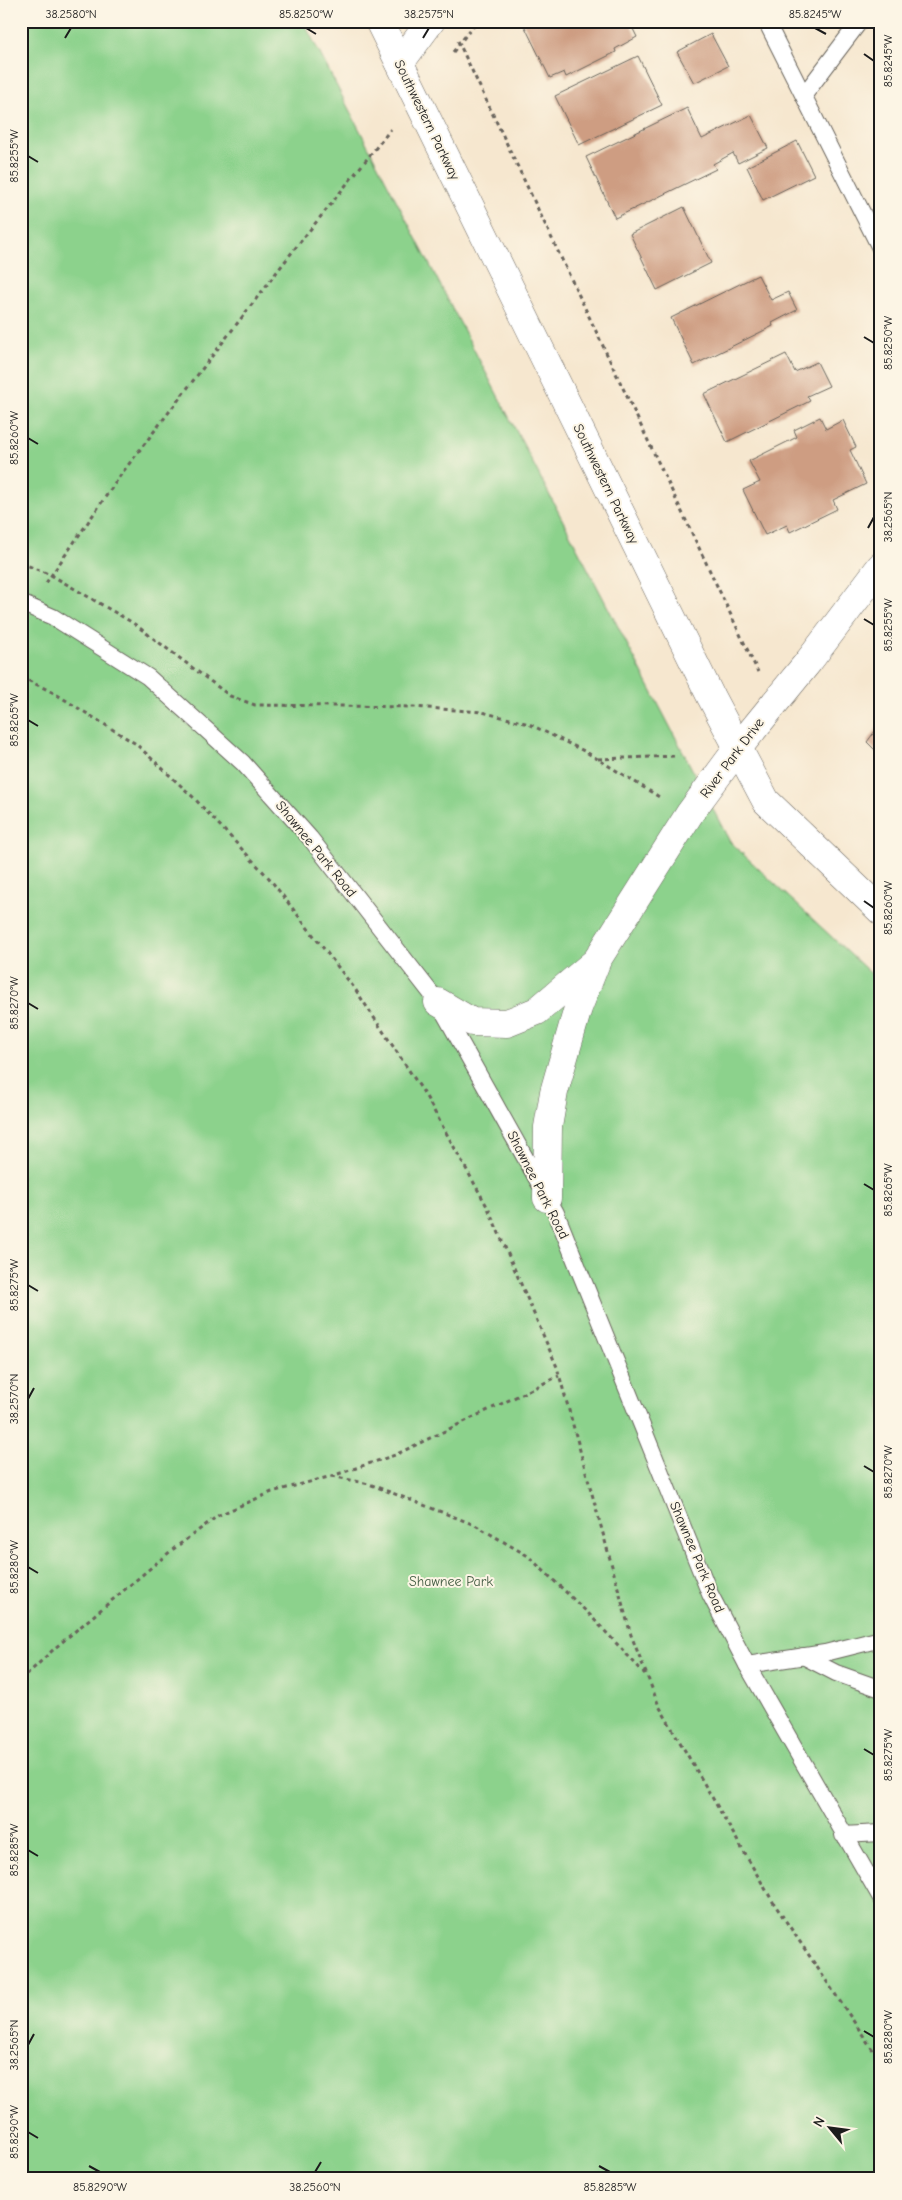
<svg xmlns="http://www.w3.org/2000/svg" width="902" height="2200" font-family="'Comic Neue',sans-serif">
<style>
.green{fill:#8cd28c;stroke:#547754}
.building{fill:#ce9d82}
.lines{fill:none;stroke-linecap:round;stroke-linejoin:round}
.service-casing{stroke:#68635b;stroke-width:18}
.minor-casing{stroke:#68635b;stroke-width:29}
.tertiary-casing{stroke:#68635b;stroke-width:29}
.path{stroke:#68635b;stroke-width:3;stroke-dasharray:4 4;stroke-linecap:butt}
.service{stroke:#fff;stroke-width:16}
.minor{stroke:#fff;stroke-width:28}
.tertiary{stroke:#fff;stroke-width:28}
.ticks{fill:none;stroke:#1c1c1c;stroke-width:2}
.labels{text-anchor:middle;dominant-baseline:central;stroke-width:4;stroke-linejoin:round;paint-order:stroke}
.street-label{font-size:14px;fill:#1c1c1c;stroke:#fcf5e5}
.park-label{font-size:14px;fill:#435c43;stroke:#fcf5e5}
.neatline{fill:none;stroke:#1c1c1c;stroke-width:2}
.ticks-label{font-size:12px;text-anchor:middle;fill:#1c1c1c}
</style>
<rect width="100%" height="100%" fill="#fcf5e5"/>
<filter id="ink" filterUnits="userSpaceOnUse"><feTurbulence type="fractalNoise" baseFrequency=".02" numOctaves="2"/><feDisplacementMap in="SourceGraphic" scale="10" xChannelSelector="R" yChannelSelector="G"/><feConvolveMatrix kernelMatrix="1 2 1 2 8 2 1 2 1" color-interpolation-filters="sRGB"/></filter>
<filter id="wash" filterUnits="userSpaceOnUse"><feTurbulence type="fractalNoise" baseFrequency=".0096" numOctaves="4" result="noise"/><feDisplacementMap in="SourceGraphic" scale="20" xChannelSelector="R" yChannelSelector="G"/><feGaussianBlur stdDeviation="1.12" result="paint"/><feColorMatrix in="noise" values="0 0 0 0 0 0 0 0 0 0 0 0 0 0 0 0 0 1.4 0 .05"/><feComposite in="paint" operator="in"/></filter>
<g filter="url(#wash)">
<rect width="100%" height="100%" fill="#f6e7cf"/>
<path class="green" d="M 21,21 L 303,21 L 730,842 L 881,983 L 881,2179 L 21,2179 Z"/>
<g id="blocks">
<g class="building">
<path d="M 522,21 L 629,21 L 637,37 L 615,49 L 616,52 L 566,77 L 564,72 L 550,78 Z"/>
<path d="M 711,34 L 728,66 L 694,83 L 677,52 Z"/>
<path d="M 638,56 L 662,105 L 579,145 L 555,96 Z"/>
<path d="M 687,108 L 702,139 L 751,115 L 768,148 L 738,163 L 733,153 L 713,164 L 716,169 L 615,218 L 586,157 Z"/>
<path d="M 797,141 L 814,175 L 763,200 L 747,167 Z"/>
<path d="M 684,207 L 711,263 L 657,290 L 630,234 Z"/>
<path d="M 758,275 L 771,300 L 788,292 L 797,310 L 772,323 L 773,326 L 694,365 L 671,318 Z"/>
<path d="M 786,354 L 795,372 L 817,362 L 829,386 L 807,396 L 810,401 L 727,442 L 704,394 Z"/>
<path d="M 820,417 L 826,429 L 843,420 L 856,447 L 850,450 L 866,484 L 833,500 L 837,509 L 790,532 L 787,525 L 765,535 L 743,490 L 760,482 L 749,461 L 797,437 L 794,430 Z"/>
<path d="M 881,723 L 881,756 L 867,742 Z"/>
</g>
</g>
</g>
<g filter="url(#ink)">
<use href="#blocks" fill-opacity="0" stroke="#68635b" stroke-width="1"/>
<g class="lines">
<defs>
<g id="service">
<path d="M 766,21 L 881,250"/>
<path d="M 804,95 L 860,21"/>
<path d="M 21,603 L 53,617 L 148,677 L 243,763 L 310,838 L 438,1002 L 556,1213 L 710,1594 L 747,1665 L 881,1898"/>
<path d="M 803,1656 L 836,1673 L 881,1689"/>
<path d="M 747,1665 L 825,1653 L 881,1639"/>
<path d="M 843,1835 L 881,1833"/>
</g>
<g id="minor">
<path d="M 400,63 L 431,21"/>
<path d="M 438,1002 L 472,1022 L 507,1023 L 537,1011 L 594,963"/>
<path d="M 547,1198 L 548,1127 L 554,1092 L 578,1008 L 597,960 L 690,813 L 738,748"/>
</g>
<g id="tertiary">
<path d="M 379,21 L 711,697 L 766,801 L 881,911"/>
<path d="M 738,748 L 809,661 L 881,566"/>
</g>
</defs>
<use href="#service" class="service-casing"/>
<use href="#minor" class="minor-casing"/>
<use href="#tertiary" class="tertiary-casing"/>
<g class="path">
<path d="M 458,41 L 758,672"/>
<path d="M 453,52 L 477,21"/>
<path d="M 21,563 L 51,575 L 133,623 L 230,696 L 255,705 L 414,707 L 482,712 L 529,724 L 586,752 L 661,798"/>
<path d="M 46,583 L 122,473 L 293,251 L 391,129"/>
<path d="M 21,677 L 54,693 L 136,744 L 193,797 L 269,878 L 355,989 L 424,1093 L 488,1208 L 557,1367 L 631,1635 L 659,1706 L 773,1902 L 881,2062"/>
<path d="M 598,759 L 677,756"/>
<path d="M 332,1476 L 369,1484 L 475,1525 L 528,1556 L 589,1614 L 645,1674"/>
<path d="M 21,1680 L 55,1648 L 172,1550 L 219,1515 L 272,1492 L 332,1476 L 395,1455 L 559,1376"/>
</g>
<use href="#service" class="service"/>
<use href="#minor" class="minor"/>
<use href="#tertiary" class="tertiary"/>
</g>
</g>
<path class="ticks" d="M 306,28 L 316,34M 815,28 L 826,34M 65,38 L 71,28M 423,38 L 429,28M 864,54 L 874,61M 28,156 L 38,162M 864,337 L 874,343M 28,438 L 38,444M 868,528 L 874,517M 864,619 L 874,625M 28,720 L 38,726M 864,901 L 874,908M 28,1003 L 38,1009M 864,1184 L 874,1190M 28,1285 L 38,1291M 28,1399 L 34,1388M 864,1466 L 874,1472M 28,1567 L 38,1573M 864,1749 L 874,1755M 28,1850 L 38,1856M 864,2031 L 874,2037M 28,2045 L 34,2034M 28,2132 L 38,2138M 89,2166 L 100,2172M 599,2166 L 610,2172M 315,2172 L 321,2162"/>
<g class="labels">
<g class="street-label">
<text transform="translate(427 120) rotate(64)">Southwestern Parkway</text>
<text transform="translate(606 484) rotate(64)">Southwestern Parkway</text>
<text transform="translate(732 758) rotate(-53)">River Park Drive</text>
<text transform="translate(316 849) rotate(51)">Shawnee Park Road</text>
<text transform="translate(538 1185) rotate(63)">Shawnee Park Road</text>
<text transform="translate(697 1557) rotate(67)">Shawnee Park Road</text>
</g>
<g class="park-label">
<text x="451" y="1581">Shawnee Park</text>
</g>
</g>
<rect width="902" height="2200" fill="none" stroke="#fcf5e5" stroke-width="55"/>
<g transform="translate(830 2128) rotate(299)" stroke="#fcf5e5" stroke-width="4" paint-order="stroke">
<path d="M0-4L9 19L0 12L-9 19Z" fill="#1c1c1c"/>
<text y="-8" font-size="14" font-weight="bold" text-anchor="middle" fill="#1c1c1c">N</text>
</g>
<rect x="28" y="28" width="846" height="2144" class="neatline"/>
<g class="ticks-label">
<text x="71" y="18">38.2580°N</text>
<text x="306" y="18">85.8250°W</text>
<text x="429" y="18">38.2575°N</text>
<text x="815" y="18">85.8245°W</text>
<text transform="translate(888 61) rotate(-90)" y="4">85.8245°W</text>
<text transform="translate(14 156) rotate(-90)" y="4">85.8255°W</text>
<text transform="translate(888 343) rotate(-90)" y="4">85.8250°W</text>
<text transform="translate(14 438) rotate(-90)" y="4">85.8260°W</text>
<text transform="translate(888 517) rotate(-90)" y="4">38.2565°N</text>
<text transform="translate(888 625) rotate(-90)" y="4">85.8255°W</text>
<text transform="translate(14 720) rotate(-90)" y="4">85.8265°W</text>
<text transform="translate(888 908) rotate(-90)" y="4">85.8260°W</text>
<text transform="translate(14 1003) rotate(-90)" y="4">85.8270°W</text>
<text transform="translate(888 1190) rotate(-90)" y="4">85.8265°W</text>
<text transform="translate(14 1285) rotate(-90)" y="4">85.8275°W</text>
<text transform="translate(14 1399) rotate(-90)" y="4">38.2570°N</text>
<text transform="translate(888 1472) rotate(-90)" y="4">85.8270°W</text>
<text transform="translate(14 1567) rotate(-90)" y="4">85.8280°W</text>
<text transform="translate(888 1755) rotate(-90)" y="4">85.8275°W</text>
<text transform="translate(14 1850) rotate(-90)" y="4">85.8285°W</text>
<text transform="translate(888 2037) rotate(-90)" y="4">85.8280°W</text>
<text transform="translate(14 2045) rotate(-90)" y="4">38.2565°N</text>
<text transform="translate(14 2132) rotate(-90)" y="4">85.8290°W</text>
<text x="100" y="2191">85.8290°W</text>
<text x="315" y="2191">38.2560°N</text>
<text x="610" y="2191">85.8285°W</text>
</g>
</svg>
